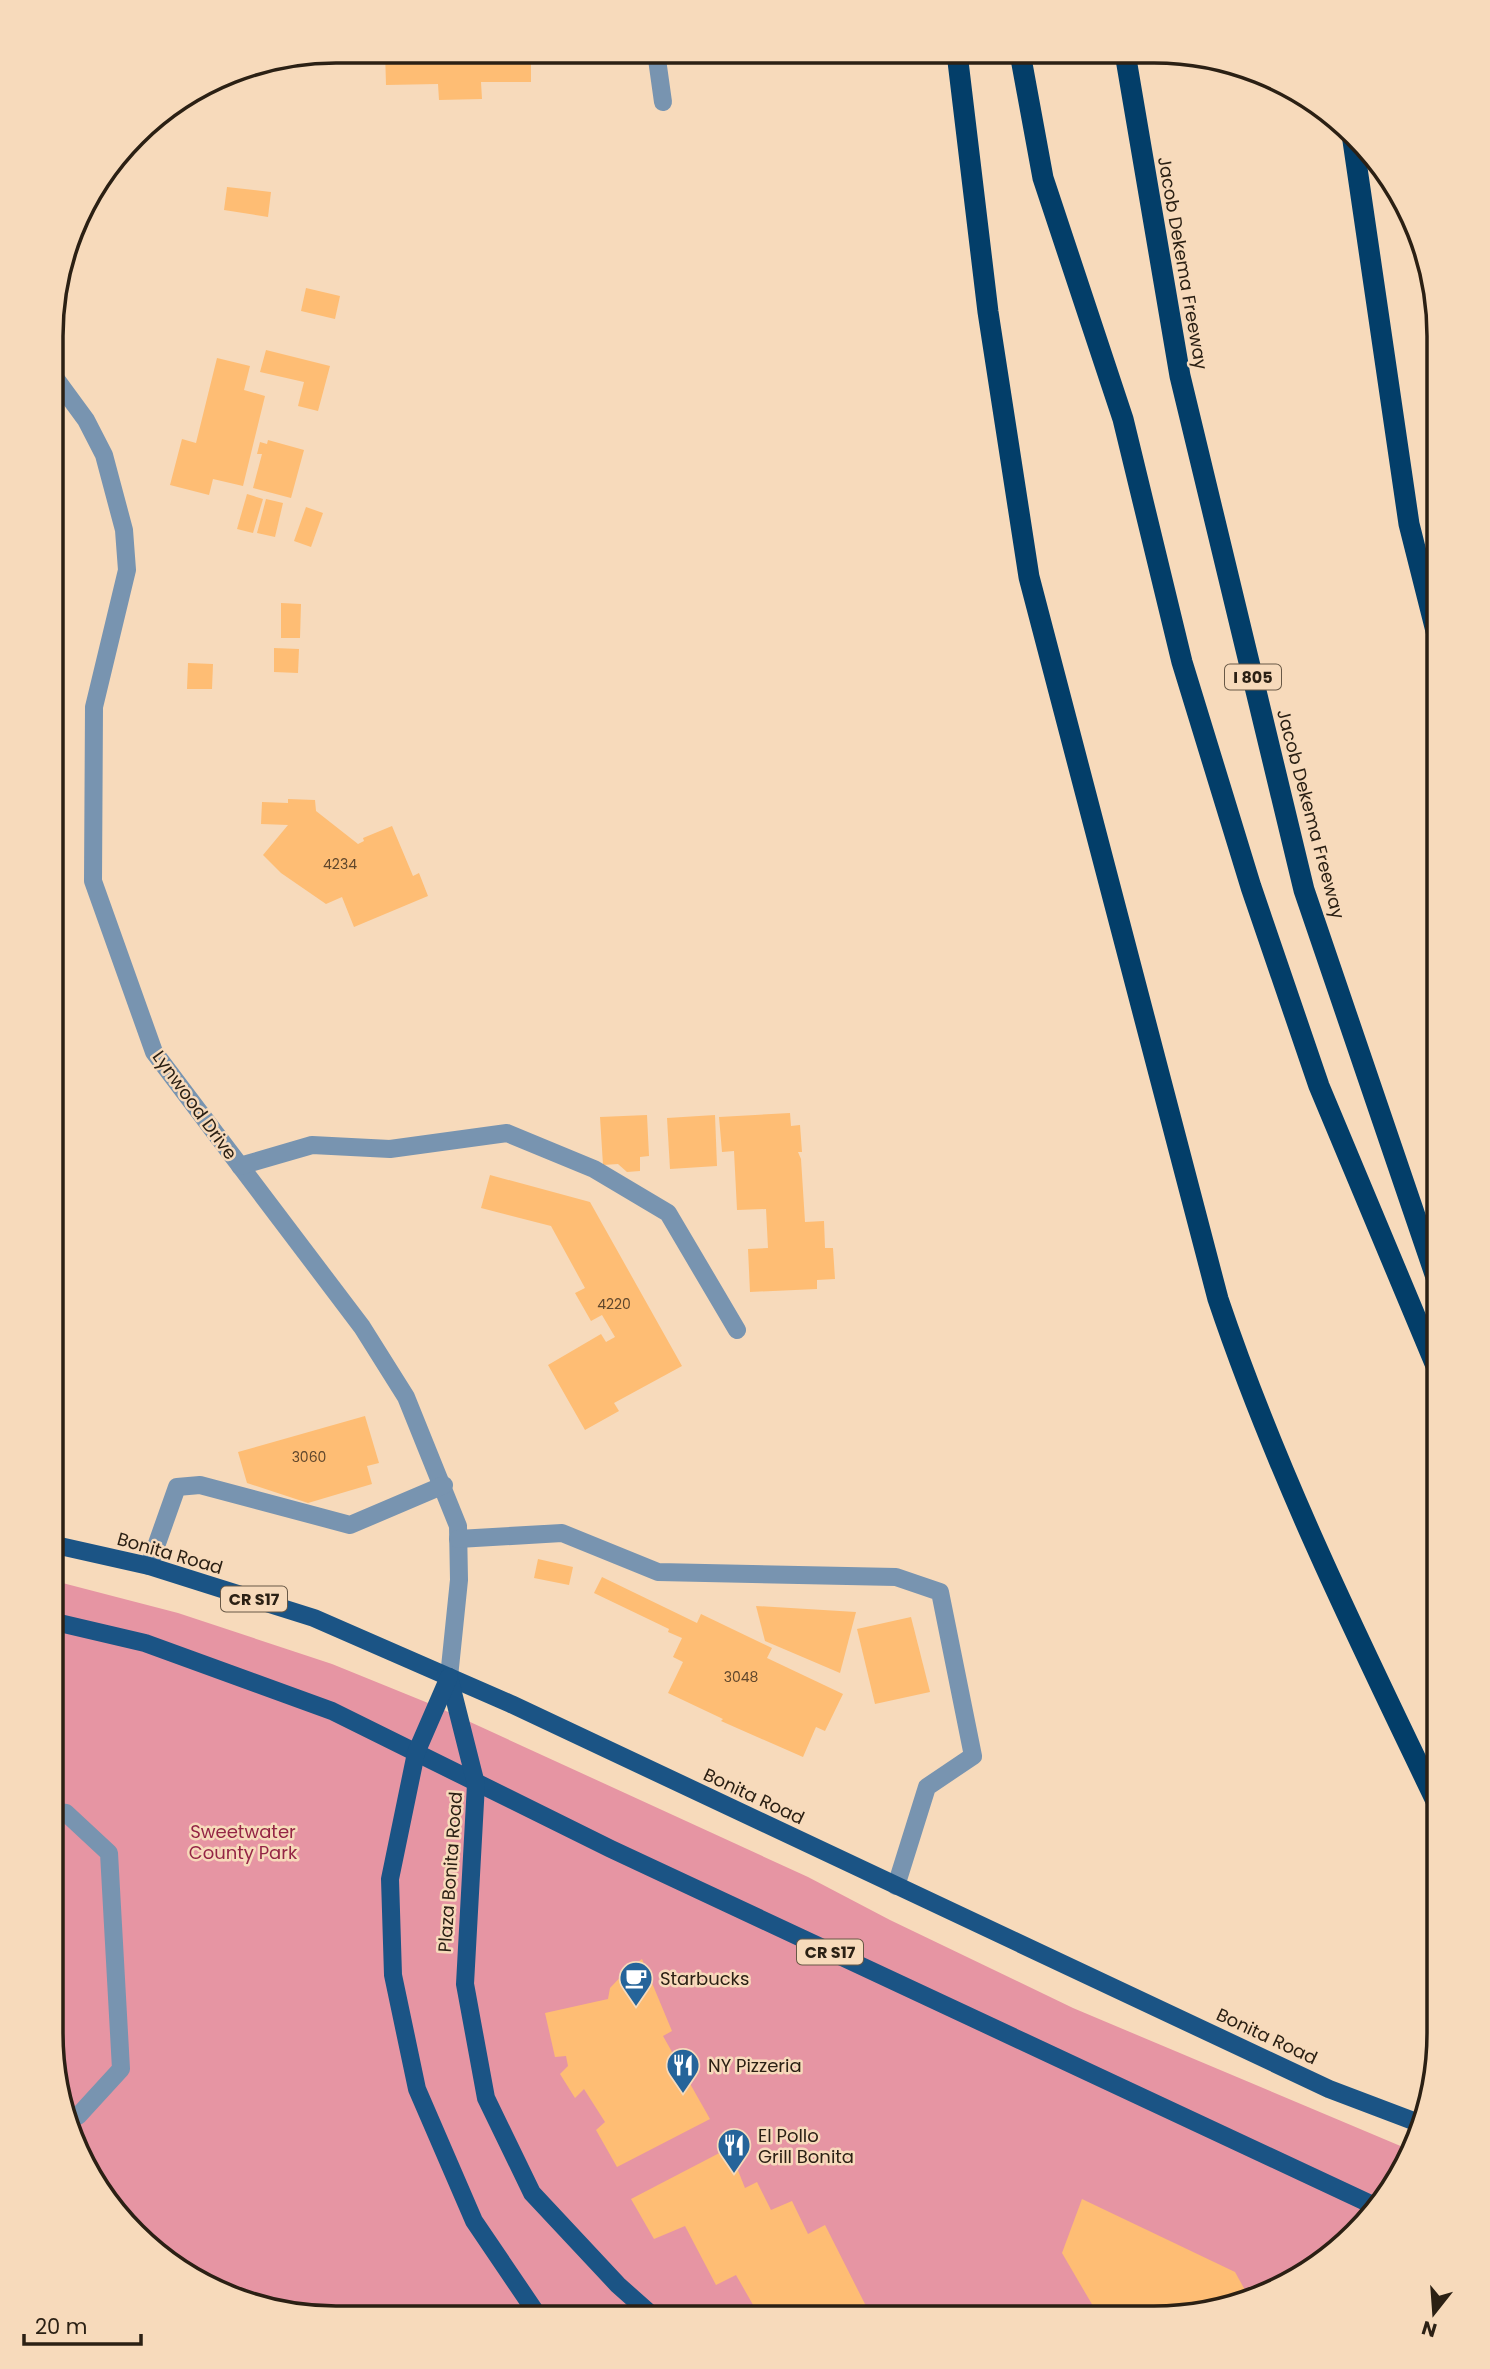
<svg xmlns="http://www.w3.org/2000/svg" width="1490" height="2369" font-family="Poppins,sans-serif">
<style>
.green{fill:#e695a3}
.building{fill:#febd74}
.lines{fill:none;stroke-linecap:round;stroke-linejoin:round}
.minor{stroke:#7894b0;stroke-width:18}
.major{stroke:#1b5485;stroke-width:18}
.highway{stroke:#033e69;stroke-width:21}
.labels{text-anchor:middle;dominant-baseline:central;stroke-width:5;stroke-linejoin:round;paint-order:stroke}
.number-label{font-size:14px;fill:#60472c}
.shield{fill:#f7dabb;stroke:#685846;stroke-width:2}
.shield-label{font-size:16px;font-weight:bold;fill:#2b2014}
.street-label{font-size:18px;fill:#2b2014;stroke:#f7dabb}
.park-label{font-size:18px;fill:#942545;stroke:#f7dabb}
.poi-label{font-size:18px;fill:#2b2014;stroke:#f7dabb;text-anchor:start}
.rim{fill:none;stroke:#2b2014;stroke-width:3.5}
</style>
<rect width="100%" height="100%" fill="#f7dabb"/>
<path class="green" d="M 51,1580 L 178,1613 L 332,1664 L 433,1705 L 808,1877 L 890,1920 L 1073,2008 L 1410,2150 L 1381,2206 L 1327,2260 L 1263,2297 L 1155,2318 L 299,2316 L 227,2297 L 163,2260 L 110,2207 L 72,2142 L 51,2033 Z"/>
<g class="building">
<path d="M 385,51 L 531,51 L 531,82 L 481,82 L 482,99 L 439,100 L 438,84 L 386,85 Z"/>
<path d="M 227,187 L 271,192 L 268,217 L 224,210 Z"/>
<path d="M 306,288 L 340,296 L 335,319 L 301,311 Z"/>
<path d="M 266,350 L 330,366 L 318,411 L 298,406 L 304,382 L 260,372 Z"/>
<path d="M 217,358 L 250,366 L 244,390 L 265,396 L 243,486 L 213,479 L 209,495 L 170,485 L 182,439 L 196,443 Z"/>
<path d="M 268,440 L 304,450 L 291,498 L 253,488 L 262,454 L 257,454 L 260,442 L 267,444 Z"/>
<path d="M 247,494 L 263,499 L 253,533 L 237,529 Z"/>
<path d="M 266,499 L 283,503 L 275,537 L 257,533 Z"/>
<path d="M 306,507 L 323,513 L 311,547 L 294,541 Z"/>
<path d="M 281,603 L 301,604 L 300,638 L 281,638 Z"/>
<path d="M 274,648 L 299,649 L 298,673 L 274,672 Z"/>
<path d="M 188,663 L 213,664 L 212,689 L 187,689 Z"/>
<path d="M 288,799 L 315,800 L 316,811 L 358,844 L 364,841 L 363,838 L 392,826 L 413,876 L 419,873 L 428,896 L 354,927 L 342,897 L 326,904 L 281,873 L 263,855 L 288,825 L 261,824 L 262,802 L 288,803 Z"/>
<path d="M 790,1113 L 791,1126 L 800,1125 L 802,1152 L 798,1152 L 801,1159 L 805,1222 L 824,1221 L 825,1248 L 833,1248 L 835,1279 L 817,1280 L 817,1289 L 750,1292 L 748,1249 L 768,1248 L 766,1209 L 737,1210 L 734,1151 L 722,1152 L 719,1117 Z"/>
<path d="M 647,1115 L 649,1156 L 640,1157 L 640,1171 L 627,1172 L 618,1164 L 603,1165 L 600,1117 Z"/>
<path d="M 715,1115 L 717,1166 L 670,1169 L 667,1118 Z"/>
<path d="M 490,1175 L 590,1202 L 682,1366 L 614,1403 L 619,1411 L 585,1430 L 548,1365 L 601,1334 L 606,1342 L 615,1337 L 602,1315 L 591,1321 L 575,1293 L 585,1288 L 551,1226 L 481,1208 Z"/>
<path d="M 365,1416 L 379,1463 L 367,1466 L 372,1484 L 308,1503 L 247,1483 L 238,1452 Z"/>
<path d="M 538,1559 L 573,1567 L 569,1585 L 534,1578 Z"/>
<path d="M 602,1577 L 697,1623 L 701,1614 L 772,1648 L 767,1658 L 843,1694 L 825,1731 L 816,1727 L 803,1757 L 721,1721 L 723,1719 L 668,1693 L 683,1662 L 673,1657 L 682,1638 L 668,1632 L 669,1629 L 594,1593 Z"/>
<path d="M 756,1606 L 856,1612 L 840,1673 L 765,1641 Z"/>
<path d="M 911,1617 L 930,1692 L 875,1704 L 857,1629 Z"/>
<path d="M 642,1959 L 672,2031 L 663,2036 L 710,2119 L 617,2167 L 596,2130 L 605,2122 L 584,2089 L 575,2098 L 560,2074 L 568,2066 L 566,2056 L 555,2057 L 545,2013 L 608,1999 L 610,1988 L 629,1968 Z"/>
<path d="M 729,2148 L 745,2188 L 757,2182 L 771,2210 L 792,2201 L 808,2234 L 825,2225 L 866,2306 L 846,2317 L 760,2317 L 736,2275 L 716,2285 L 685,2226 L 654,2239 L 631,2199 Z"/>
<path d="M 1082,2199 L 1235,2272 L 1250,2299 L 1155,2318 L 1100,2318 L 1062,2253 Z"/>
</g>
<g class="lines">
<g class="minor">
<path d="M 656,52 L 663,102"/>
<path d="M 53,375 L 86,420 L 104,455 L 124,530 L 127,570 L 94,707 L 93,881 L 154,1052 L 362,1327 L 406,1397 L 458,1526 L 459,1580 L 449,1677"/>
<path d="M 240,1166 L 312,1145 L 390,1149 L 507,1133 L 594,1169 L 668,1213 L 737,1330"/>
<path d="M 458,1539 L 562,1533 L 658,1572 L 896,1577 L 940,1592 L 973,1756 L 927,1787 L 896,1886"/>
<path d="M 149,1566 L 177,1487 L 200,1485 L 350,1525 L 444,1485"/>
<path d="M 51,1811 L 66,1813 L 109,1853 L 121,2069 L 78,2116 L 67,2115"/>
</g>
<g class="major">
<path d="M 51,1544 L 149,1566 L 314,1618 L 511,1704 L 1329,2089 L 1424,2125"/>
<path d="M 51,1621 L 145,1643 L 332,1711 L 611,1849 L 1379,2208"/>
<path d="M 449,1677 L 476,1784 L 465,1984 L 486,2098 L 532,2193 L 618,2285 L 654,2317"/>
<path d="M 449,1677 L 416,1753 L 390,1879 L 393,1975 L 417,2089 L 474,2221 L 539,2317"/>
</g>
<g class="highway">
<path d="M 957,53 L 988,312 L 1029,577 L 1218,1299 C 1277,1474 1359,1641 1439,1807"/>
<path d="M 1020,53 L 1043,178 L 1123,419 L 1182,662 L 1251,887 L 1319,1086 L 1439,1373"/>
<path d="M 1125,53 L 1180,376 L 1304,890 L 1439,1286"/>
<path d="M 1352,134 L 1409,524 L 1439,643"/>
</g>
</g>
<defs>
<symbol id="cafe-pin" viewBox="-11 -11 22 30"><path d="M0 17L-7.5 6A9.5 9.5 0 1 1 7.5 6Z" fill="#25649a" stroke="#f7dabb"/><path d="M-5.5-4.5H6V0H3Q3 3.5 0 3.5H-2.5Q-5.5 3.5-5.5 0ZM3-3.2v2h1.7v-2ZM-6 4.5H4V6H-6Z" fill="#fff"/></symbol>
<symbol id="restaurant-pin" viewBox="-11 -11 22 30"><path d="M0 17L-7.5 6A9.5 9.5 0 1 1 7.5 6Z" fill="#25649a" stroke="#f7dabb"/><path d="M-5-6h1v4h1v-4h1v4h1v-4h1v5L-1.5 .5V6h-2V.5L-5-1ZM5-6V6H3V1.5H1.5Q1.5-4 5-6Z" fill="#fff"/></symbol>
</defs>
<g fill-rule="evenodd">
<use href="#cafe-pin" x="617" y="1959" width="38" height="52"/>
<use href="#restaurant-pin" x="664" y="2046" width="38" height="52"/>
<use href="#restaurant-pin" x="715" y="2126" width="38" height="52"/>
</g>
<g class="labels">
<g class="number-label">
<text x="340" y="864">4234</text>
<text x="614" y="1304">4220</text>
<text x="309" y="1457">3060</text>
<text x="741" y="1677">3048</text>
</g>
<g class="shield">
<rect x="1225" y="664.5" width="56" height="25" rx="5"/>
<rect x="221" y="1586.5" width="66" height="25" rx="5"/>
<rect x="797" y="1939.5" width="66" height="25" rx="5"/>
</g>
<g class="shield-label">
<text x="1253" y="677">I 805</text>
<text x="254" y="1599">CR S17</text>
<text x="830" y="1952">CR S17</text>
</g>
<g class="street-label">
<text transform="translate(1183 263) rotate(80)">Jacob Dekema Freeway</text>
<text transform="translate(1311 814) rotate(75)">Jacob Dekema Freeway</text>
<text transform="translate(195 1105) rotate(54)">Lynwood Drive</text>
<text transform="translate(170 1553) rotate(16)">Bonita Road</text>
<text transform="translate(754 1796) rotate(25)">Bonita Road</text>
<text transform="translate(450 1872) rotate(-86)">Plaza Bonita Road</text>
<text transform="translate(1267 2036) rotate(25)">Bonita Road</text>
</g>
<g class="park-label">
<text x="243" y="1831">Sweetwater<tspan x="243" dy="21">County Park</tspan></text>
</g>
<g class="poi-label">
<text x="660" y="1978">Starbucks</text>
<text x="708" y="2065">NY Pizzeria</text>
<text x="758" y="2135">El Pollo<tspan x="758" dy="21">Grill Bonita</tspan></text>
</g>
</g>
<path d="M0 0H1490V2369H0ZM336 63H1154A273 273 0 0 1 1427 336V2033A273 273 0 0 1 1154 2306H336A273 273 0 0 1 63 2033V336A273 273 0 0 1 336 63Z" fill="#f7dabb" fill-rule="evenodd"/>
<path class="rim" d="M336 63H1154A273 273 0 0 1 1427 336V2033A273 273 0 0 1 1154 2306H336A273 273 0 0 1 63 2033V336A273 273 0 0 1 336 63Z"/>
<g transform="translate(1434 2313) rotate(197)" stroke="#f7dabb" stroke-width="5" paint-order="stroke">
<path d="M0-5L12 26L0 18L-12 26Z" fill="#2b2014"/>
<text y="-10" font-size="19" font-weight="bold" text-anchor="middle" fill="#2b2014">N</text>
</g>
<path d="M24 2334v10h117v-10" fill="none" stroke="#2b2014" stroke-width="3.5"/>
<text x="35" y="2334" font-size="21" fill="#2b2014" stroke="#f7dabb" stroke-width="5" paint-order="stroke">20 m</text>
</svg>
